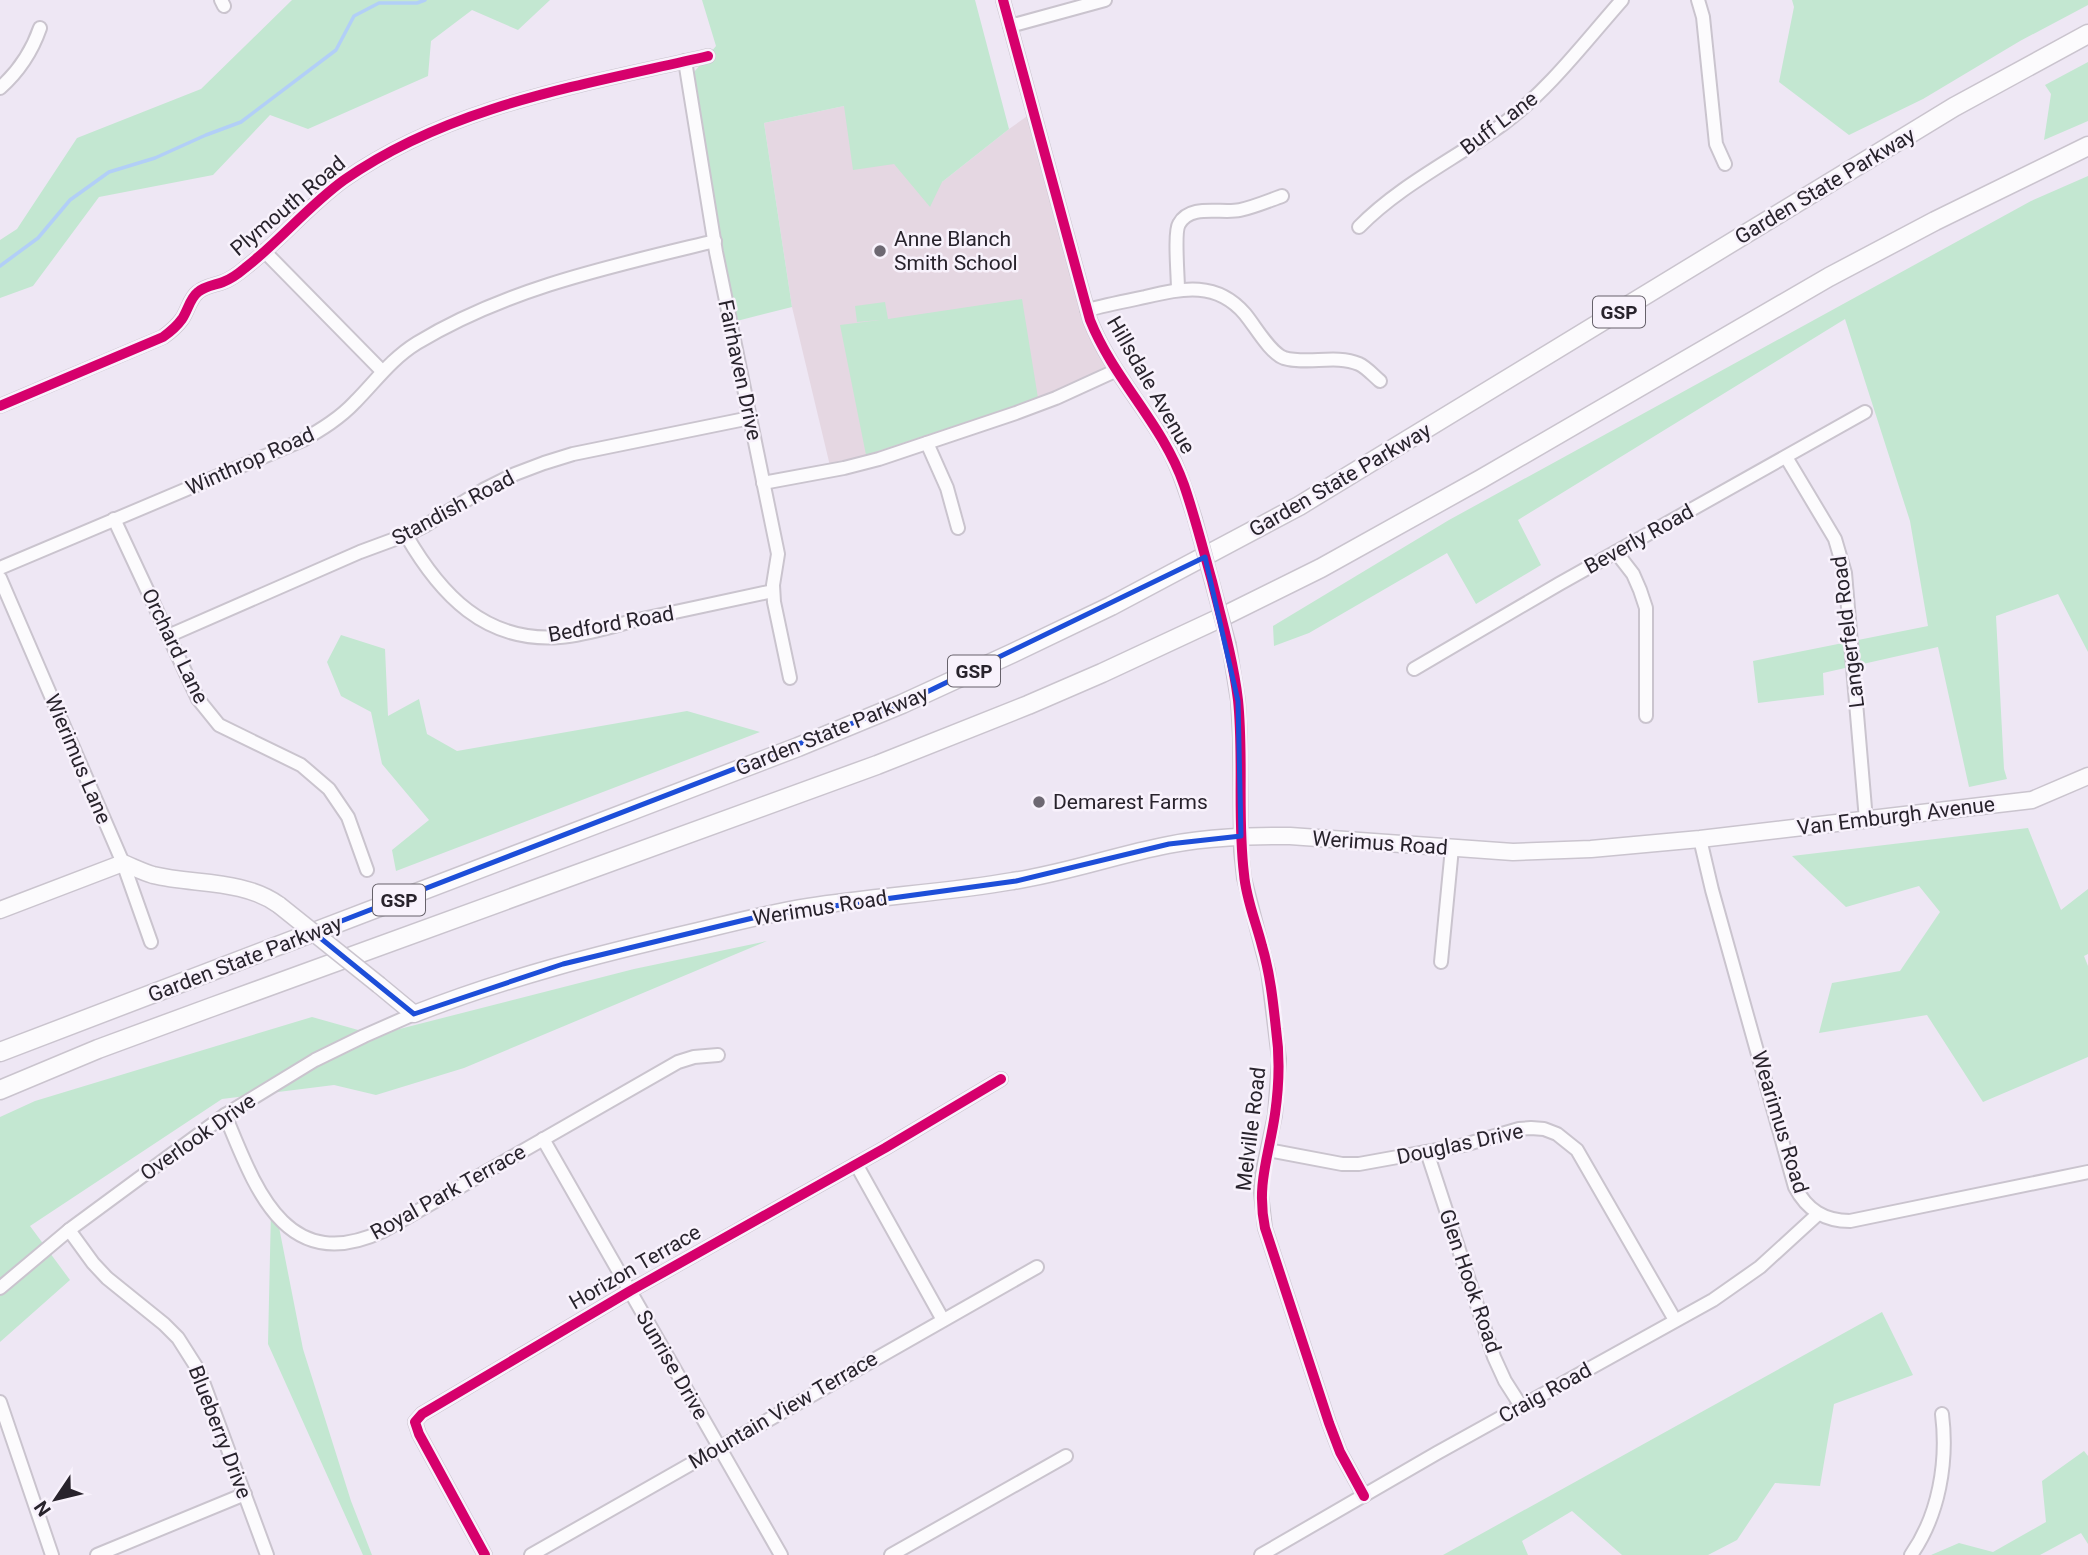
<svg xmlns="http://www.w3.org/2000/svg" width="2088" height="1555" font-family="Roboto,sans-serif">
<style>
.education{fill:#e5d7e2}
.green{fill:#c3e7d1}
.lines{fill:none;stroke-linecap:round;stroke-linejoin:round}
.stream{stroke:#b2cff7;stroke-width:3.5}
.minor-casing{stroke:#cac4ce;stroke-width:16}
.major-casing{stroke:#cac4ce;stroke-width:19}
.highway-casing{stroke:#cac4ce;stroke-width:21}
.minor{stroke:#fcfbfd;stroke-width:12}
.major{stroke:#fcfbfd;stroke-width:16}
.highway{stroke:#fcfbfd;stroke-width:18}
.minor-bridge-casing{stroke:#cac4ce;stroke-width:16;stroke-linecap:butt}
.major-bridge-casing{stroke:#cac4ce;stroke-width:19;stroke-linecap:butt}
.minor-bridge{stroke:#fcfbfd;stroke-width:12}
.major-bridge{stroke:#fcfbfd;stroke-width:16}
.cycleway-casing{stroke:#f8f2fc;stroke-width:15}
.cycleway{stroke:#d6006c;stroke-width:10}
.marked{fill:none;stroke:#1d4ed8;stroke-width:5;stroke-linejoin:round}
.poi-dot{fill:#6d6872;stroke:#f8f2fc;stroke-width:2.5}
.labels{text-anchor:middle;dominant-baseline:central;stroke-width:5;stroke-linejoin:round;paint-order:stroke}
.shield{fill:#f8f2fc;stroke:#66616a;stroke-width:2}
.shield-label{font-size:19px;font-weight:bold;fill:#28232c}
.street-label{font-size:21px;fill:#28232c;stroke:#f8f2fc}
.poi-label{font-size:21px;fill:#28232c;stroke:#f8f2fc;text-anchor:start}
</style>
<rect width="100%" height="100%" fill="#eee7f4"/>
<path class="education" d="M 844,106 L 894,164 L 942,182 L 1009,129 L 1033,112 L 1090,320 L 1115,371 L 1056,398 L 831,470 L 792,307 L 764,123 Z"/>
<g class="green">
<path d="M 292,0 L 550,0 L 518,30 L 472,10 L 431,41 L 428,76 L 308,129 L 270,115 L 213,175 L 99,197 L 33,286 L 0,298 L 0,240 L 17,229 L 77,138 L 201,89 Z"/>
<path d="M 702,0 L 975,0 L 1009,129 L 942,182 L 930,207 L 894,164 L 853,170 L 844,106 L 764,123 L 792,307 L 729,323 L 684,84 L 716,46 Z"/>
<path d="M 1792,0 L 2088,0 L 2088,5 L 2020,41 L 1923,99 L 1849,135 L 1779,82 L 1794,7 Z"/>
<path d="M 2088,62 L 2088,121 L 2044,140 L 2051,94 L 2045,85 Z"/>
<path d="M 2088,176 L 2088,652 L 2058,594 L 1996,616 L 2004,769 L 2007,779 L 1969,787 L 1938,647 L 1823,673 L 1824,695 L 1758,703 L 1753,661 L 1928,626 L 1910,521 L 1845,319 L 1518,520 L 1541,565 L 1476,604 L 1447,553 L 1309,633 L 1274,646 L 1273,626 L 1449,520 L 2031,201 Z"/>
<path d="M 1022,299 L 1038,398 L 866,455 L 840,325 L 880,320 L 857,322 L 855,306 L 885,302 L 888,319 Z"/>
<path d="M 341,635 L 385,649 L 388,716 L 419,699 L 427,734 L 457,751 L 687,711 L 760,732 L 396,871 L 392,850 L 429,820 L 382,764 L 371,712 L 341,696 L 327,662 Z"/>
<path d="M 2028,828 L 2061,910 L 2088,889 L 2088,954 L 2084,956 L 2088,966 L 2088,1057 L 1983,1102 L 1927,1015 L 1819,1033 L 1832,983 L 1900,971 L 1940,912 L 1919,886 L 1846,907 L 1792,856 Z"/>
<path d="M 767,941 L 464,1068 L 376,1095 L 334,1085 L 222,1099 L 30,1226 L 70,1280 L 0,1342 L 0,1117 L 35,1101 L 312,1017 L 376,1035 L 634,969 Z"/>
<path d="M 271,1210 L 277,1217 L 303,1349 L 351,1501 L 372,1555 L 363,1555 L 268,1344 Z"/>
<path d="M 1882,1312 L 1913,1375 L 1834,1404 L 1820,1486 L 1775,1483 L 1737,1540 L 1708,1555 L 1622,1555 L 1572,1511 L 1522,1541 L 1528,1555 L 1443,1555 Z"/>
<path d="M 2084,1451 L 2088,1456 L 2088,1544 L 2081,1533 L 2040,1555 L 1931,1555 L 1959,1543 L 1993,1552 L 2046,1522 L 2042,1481 Z"/>
</g>
<g class="lines">
<path class="stream" d="M 0,266 L 38,238 L 70,200 L 109,172 L 155,158 L 206,135 L 241,122 L 336,50 L 354,16 L 379,3 L 417,3 L 425,0"/>
<defs>
<g id="minor">
<path d="M 221,0 L 224,6"/>
<path d="M 1003,0 L 1090,320 C 1108,365 1138,399 1163,440 C 1178,464 1186,492 1195,519"/>
<path d="M 1698,0 L 1703,17 L 1716,144 L 1725,164"/>
<path d="M 1010,26 L 1105,0"/>
<path d="M 685,61 L 716,252 L 778,554 L 773,585 L 774,602 L 790,678"/>
<path d="M 0,88 C 18,72 32,51 40,28"/>
<path d="M 1359,227 C 1400,185 1455,159 1503,124 C 1549,90 1584,43 1622,0"/>
<path d="M 264,251 L 382,371"/>
<path d="M 1178,289 C 1178,277 1174,232 1179,224 C 1190,203 1222,214 1240,210 C 1254,207 1268,201 1282,196"/>
<path d="M 1087,310 C 1106,305 1126,301 1145,297 C 1183,288 1217,281 1245,314 C 1255,326 1270,353 1284,358 C 1308,365 1335,354 1359,364 C 1366,367 1374,376 1380,381"/>
<path d="M 0,406 L 163,337 C 170,332 177,326 182,319 C 188,310 190,298 198,292 C 205,286 215,285 223,282 C 231,279 238,274 245,268 C 280,241 308,206 344,180 C 451,105 583,85 708,56"/>
<path d="M 927,443 L 947,488 L 958,528"/>
<path d="M 1786,457 L 1835,539 L 1845,573 L 1866,820"/>
<path d="M 763,483 L 844,468 L 879,459 L 1016,413 L 1056,398 L 1115,371"/>
<path d="M 114,519 L 198,699 L 219,725 L 301,765 L 329,789 L 348,817 L 367,870"/>
<path d="M 406,535 C 440,594 485,643 560,637 C 584,635 609,627 633,621 C 680,611 726,601 773,591"/>
<path d="M 1616,552 L 1633,574 L 1640,590 L 1646,608 L 1646,716"/>
<path d="M 0,568 L 303,440 C 322,429 340,418 355,402 C 375,382 391,359 417,343 C 508,288 612,266 715,241"/>
<path d="M 0,578 L 123,863 L 151,942"/>
<path d="M 168,636 L 360,552 L 406,535 L 426,525 L 483,490 L 515,474 L 544,463 L 573,454 L 750,418"/>
<path d="M 1229,645 L 1238,701 L 1240,738 L 1241,851 L 1244,878 L 1268,971 L 1279,1059 L 1275,1115 L 1262,1176 L 1261,1193 L 1265,1228 L 1329,1423 L 1340,1452 L 1364,1496"/>
<path d="M 1414,669 L 1559,584 L 1865,412"/>
<path d="M 1700,839 L 1712,890 L 1795,1187 C 1807,1210 1824,1221 1850,1221 L 2088,1172"/>
<path d="M 1441,962 L 1452,848"/>
<path d="M 225,1115 C 255,1187 285,1277 383,1231 L 678,1062 L 694,1057 L 718,1055"/>
<path d="M 543,1139 L 781,1555"/>
<path d="M 1268,1150 L 1342,1164 L 1359,1164 L 1464,1145 L 1519,1129 L 1531,1128 L 1544,1129 L 1557,1134 L 1577,1150 L 1675,1320"/>
<path d="M 1427,1152 L 1494,1357 L 1505,1381 L 1521,1406"/>
<path d="M 856,1164 L 943,1320"/>
<path d="M 69,1230 L 93,1263 L 107,1278 L 164,1324 L 178,1338 L 199,1371 L 267,1555"/>
<path d="M 0,1288 L 69,1230 L 225,1115 L 315,1060 L 364,1036 L 414,1014"/>
<path d="M 0,1402 L 52,1555"/>
<path d="M 97,1555 L 245,1494"/>
<path d="M 485,1555 L 419,1434 L 415,1422 L 422,1414 L 630,1291 L 885,1148 L 1001,1079"/>
<path d="M 531,1555 L 1037,1267"/>
<path d="M 891,1555 L 1066,1456"/>
<path d="M 1261,1555 L 1437,1453 L 1713,1300 L 1760,1267 L 1818,1214"/>
<path d="M 1911,1555 C 1939,1515 1948,1462 1942,1414"/>
</g>
<g id="major">
<path d="M 0,910 L 123,863 C 133,867 143,872 153,875 C 194,885 243,879 279,905"/>
<path d="M 379,985 L 414,1014 C 505,978 599,954 694,932 C 732,923 770,913 808,907 C 876,896 945,893 1013,881 C 1066,873 1116,855 1168,845 C 1208,837 1249,836 1290,836 L 1513,852 L 1591,849 L 1700,839 L 2032,800 L 2088,776"/>
</g>
<g id="highway">
<path d="M 0,1052 L 798,747 L 902,704 L 1013,653 L 1111,606 L 1299,506 L 1954,107 L 2088,34"/>
<path d="M 0,1090 L 98,1049 L 212,1007 L 877,765 L 1028,705 L 1102,673 L 1220,618 L 1321,568 L 1481,479 L 1829,277 L 1935,221 L 2088,146"/>
</g>
</defs>
<use href="#minor" class="minor-casing"/>
<use href="#major" class="major-casing"/>
<use href="#highway" class="highway-casing"/>
<use href="#minor" class="minor"/>
<use href="#major" class="major"/>
<use href="#highway" class="highway"/>
<defs>
<path id="minor-bridge" d="M 1195,519 L 1229,645"/>
<path id="major-bridge" d="M 279,905 L 379,985"/>
</defs>
<use href="#minor-bridge" class="minor-bridge-casing"/>
<use href="#major-bridge" class="major-bridge-casing"/>
<use href="#minor-bridge" class="minor-bridge"/>
<use href="#major-bridge" class="major-bridge"/>
<defs>
<g id="cycleway">
<path d="M 1003,0 L 1090,320 C 1114,380 1163,424 1184,485 C 1195,517 1203,549 1212,581 C 1222,621 1233,659 1238,700 C 1244,758 1237,817 1244,874 C 1246,899 1256,922 1262,946 C 1270,973 1273,1001 1276,1029 C 1280,1057 1279,1086 1275,1114 C 1269,1156 1256,1184 1265,1228 L 1329,1423 L 1340,1452 L 1364,1496"/>
<path d="M 0,406 L 163,337 C 170,332 177,326 182,319 C 188,310 190,298 198,292 C 205,286 215,285 223,282 C 231,279 238,274 245,268 C 280,241 308,206 344,180 C 451,105 583,85 708,56"/>
<path d="M 485,1555 L 419,1434 L 415,1422 L 422,1414 L 630,1291 L 885,1148 L 1001,1079"/>
</g>
</defs>
<use href="#cycleway" class="cycleway-casing"/>
<use href="#cycleway" class="cycleway"/>
</g>
<path class="marked" d="M 1205,557 L 1238,701 L 1241,836 L 1169,844 L 1016,881 L 761,916 L 563,964 L 414,1014 L 313,932 L 902,704 Z"/>
<g class="poi-dot">
<circle cx="880" cy="251" r="7"/>
<circle cx="1039" cy="802" r="7"/>
</g>
<g class="labels">
<g class="shield">
<rect x="1593" y="296.5" width="52" height="31" rx="5"/>
<rect x="948" y="655.5" width="52" height="31" rx="5"/>
<rect x="373" y="884.5" width="52" height="31" rx="5"/>
</g>
<g class="shield-label">
<text x="1619" y="312">GSP</text>
<text x="974" y="671">GSP</text>
<text x="399" y="900">GSP</text>
</g>
<g class="street-label">
<text transform="translate(1499 123) rotate(-37)">Buff Lane</text>
<text transform="translate(1825 186) rotate(-31)">Garden State Parkway</text>
<text transform="translate(288 206) rotate(-40)">Plymouth Road</text>
<text transform="translate(740 370) rotate(78)">Fairhaven Drive</text>
<text transform="translate(1151 385) rotate(60)">Hillsdale Avenue</text>
<text transform="translate(250 461) rotate(-24)">Winthrop Road</text>
<text transform="translate(1340 480) rotate(-30)">Garden State Parkway</text>
<text transform="translate(453 508) rotate(-28)">Standish Road</text>
<text transform="translate(1639 539) rotate(-29)">Beverly Road</text>
<text transform="translate(611 624) rotate(-10)">Bedford Road</text>
<text transform="translate(1848 632) rotate(-97)">Langerfeld Road</text>
<text transform="translate(175 646) rotate(64)">Orchard Lane</text>
<text transform="translate(832 731) rotate(-22)">Garden State Parkway</text>
<text transform="translate(78 759) rotate(67)">Wierimus Lane</text>
<text transform="translate(1896 816) rotate(-7)">Van Emburgh Avenue</text>
<text transform="translate(1380 843) rotate(4)">Werimus Road</text>
<text transform="translate(820 908) rotate(-9)">Werimus Road</text>
<text transform="translate(245 959) rotate(-21)">Garden State Parkway</text>
<text transform="translate(1780 1122) rotate(73)">Wearimus Road</text>
<text transform="translate(1251 1129) rotate(-83)">Melville Road</text>
<text transform="translate(198 1137) rotate(-35)">Overlook Drive</text>
<text transform="translate(1460 1144) rotate(-12)">Douglas Drive</text>
<text transform="translate(448 1192) rotate(-29)">Royal Park Terrace</text>
<text transform="translate(635 1267) rotate(-30)">Horizon Terrace</text>
<text transform="translate(1470 1281) rotate(71)">Glen Hook Road</text>
<text transform="translate(672 1365) rotate(60)">Sunrise Drive</text>
<text transform="translate(1545 1393) rotate(-29)">Craig Road</text>
<text transform="translate(783 1410) rotate(-30)">Mountain View Terrace</text>
<text transform="translate(220 1432) rotate(69)">Blueberry Drive</text>
</g>
<g class="poi-label">
<text x="894" y="239">Anne Blanch<tspan x="894" dy="24">Smith School</tspan></text>
<text x="1053" y="802">Demarest Farms</text>
</g>
</g>
<g transform="translate(56 1499) rotate(235)" stroke="#f8f2fc" stroke-width="5" paint-order="stroke">
<path d="M0-5L12 26L0 18L-12 26Z" fill="#28232c"/>
<text y="-10" font-size="19" font-weight="bold" text-anchor="middle" fill="#28232c">N</text>
</g>
</svg>
